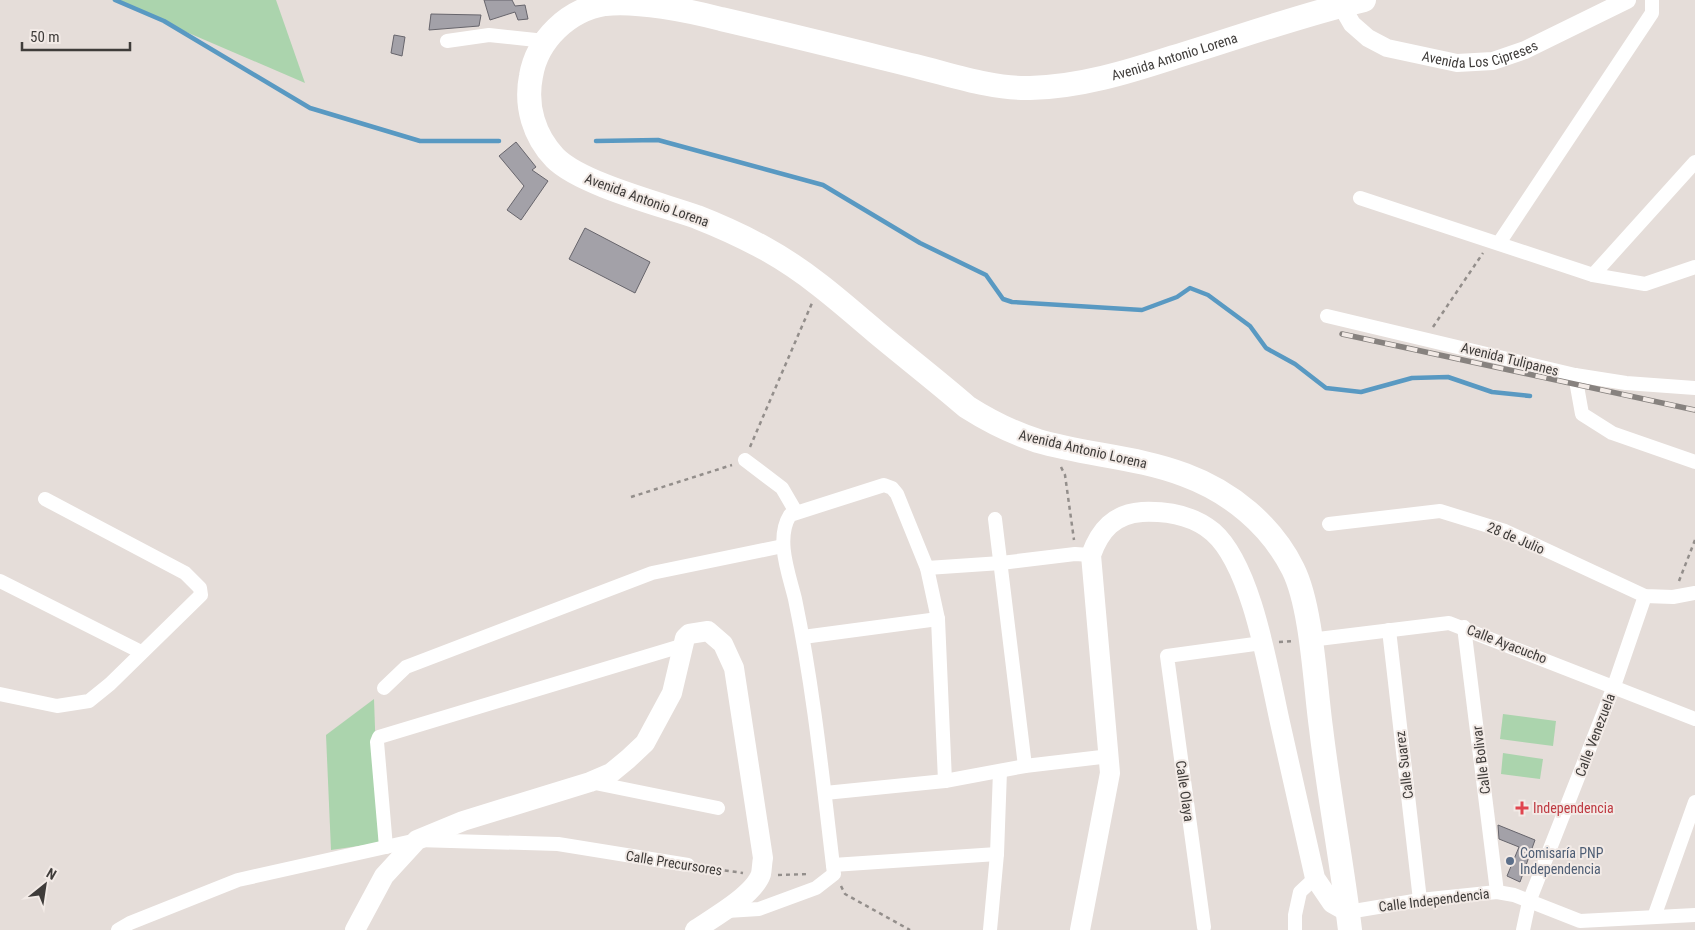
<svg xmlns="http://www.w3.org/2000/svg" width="1695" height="930" font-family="'Roboto Condensed',sans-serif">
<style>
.green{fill:#abd4ad}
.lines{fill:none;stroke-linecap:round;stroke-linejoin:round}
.stream{stroke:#5999c2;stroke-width:4.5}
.building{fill:#a3a1a8;stroke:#67656c}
.path{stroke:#938e8b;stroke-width:2.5;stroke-dasharray:4 4;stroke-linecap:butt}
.minor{stroke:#fff;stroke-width:14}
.tertiary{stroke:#fff;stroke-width:18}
.secondary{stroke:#fff;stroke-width:20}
.trunk{stroke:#fff;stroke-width:24}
.rail-casing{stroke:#87827f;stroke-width:5.5}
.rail{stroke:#f2eae6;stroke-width:4;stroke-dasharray:11;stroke-linecap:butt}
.health-dot{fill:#e0444e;stroke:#f2eae6;stroke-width:2}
.service-dot{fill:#5c6f8a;stroke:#f2eae6;stroke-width:2}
.labels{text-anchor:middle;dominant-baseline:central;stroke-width:4;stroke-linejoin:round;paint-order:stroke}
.street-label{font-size:14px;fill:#3f3c3a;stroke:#f2eae6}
.health-label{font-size:14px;fill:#be3a42;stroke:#f2eae6;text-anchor:start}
.service-label{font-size:14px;fill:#4e5e75;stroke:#f2eae6;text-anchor:start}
</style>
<rect width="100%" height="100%" fill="#e5ddd9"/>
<g class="green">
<path d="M 112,0 L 276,0 L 305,83 Z"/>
<path d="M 374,699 L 379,843 L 331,850 L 326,735 Z"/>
<path d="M 1503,714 L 1556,721 L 1553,746 L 1500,739 Z"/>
<path d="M 1503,753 L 1543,759 L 1540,779 L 1501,774 Z"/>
</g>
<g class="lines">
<g class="stream">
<path d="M 115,0 L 164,21 L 310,108 L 420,141 L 499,141"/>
<path d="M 596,141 L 658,140 L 823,185 L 920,243 L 986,275 L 1003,299 L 1012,302 L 1142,310 L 1177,297 L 1190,288 L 1208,295 L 1250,326 L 1266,348 L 1295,364 L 1326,388 L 1361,392 L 1412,378 L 1448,377 L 1492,392 L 1530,396"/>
</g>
</g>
<g class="building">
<path d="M 484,0 L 512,0 L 515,6 L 525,5 L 528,19 L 518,20 L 515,12 L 490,20 Z"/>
<path d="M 431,14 L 481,15 L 479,26 L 429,30 Z"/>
<path d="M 394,35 L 405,37 L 402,56 L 391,53 Z"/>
<path d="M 516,142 L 536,167 L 532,170 L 548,181 L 521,220 L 507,210 L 524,186 L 499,156 Z"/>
<path d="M 585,228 L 650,262 L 635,293 L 569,259 Z"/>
<path d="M 1498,825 L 1535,840 L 1520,882 L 1507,876 L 1519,847 L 1499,839 Z"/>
</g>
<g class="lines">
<g class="path">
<path d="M 1433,327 L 1483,253"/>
<path d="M 750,447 L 812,303"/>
<path d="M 1061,467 L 1065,475 L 1074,540"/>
<path d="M 631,497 L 732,465"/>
<path d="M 1679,581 L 1695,540"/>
<path d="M 1279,642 L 1293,641"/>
<path d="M 701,867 L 743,873"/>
<path d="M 778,875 L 810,874"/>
<path d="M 841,886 L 845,894 L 910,930"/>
</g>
<g class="minor">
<path d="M 447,41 L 489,35 L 545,41"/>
<path d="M 1360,198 L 1593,275 L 1645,284 L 1695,267"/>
<path d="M 1499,243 L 1652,13 L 1652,0"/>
<path d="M 1593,275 L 1695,162"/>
<path d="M 1327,316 L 1575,375 L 1626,383 L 1695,388"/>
<path d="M 1575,375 L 1582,414 L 1612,433 L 1695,462"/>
<path d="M 745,460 L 782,488 L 796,512"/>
<path d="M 995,519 L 1025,766"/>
<path d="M 1329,524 L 1440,511 L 1505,531 L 1645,596 L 1673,597 L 1695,593"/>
<path d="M 927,568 L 1001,563 L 1075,554 L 1091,555"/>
<path d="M 0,581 L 141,652"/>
<path d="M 1464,627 L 1497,892"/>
<path d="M 1389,630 L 1420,900"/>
<path d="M 803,637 L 938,619"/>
<path d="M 1310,640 L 1449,623 L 1695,719"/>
<path d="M 384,688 L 406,667 L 652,573 L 783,546"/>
<path d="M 0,694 L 57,706 L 89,701 L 110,684 L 201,595 L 200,588 L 185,573 L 45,499"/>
<path d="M 590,782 L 718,808"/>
<path d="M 825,793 L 945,781 L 1025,766 L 1110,756"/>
<path d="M 386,847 L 377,742 L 379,737 L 681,646"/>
<path d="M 833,865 L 997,854"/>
<path d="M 727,911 L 759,909 L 816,888 L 834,874 C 823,782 814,690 795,599 C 789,574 775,539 790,515 L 884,485 L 892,488 L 897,494 L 927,568 L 938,619 L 945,781"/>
<path d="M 1348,912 L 1420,900 L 1497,892 L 1514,895 L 1580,921 L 1695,915"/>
<path d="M 1654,917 L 1695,802"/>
<path d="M 1204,927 L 1167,656 L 1262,643"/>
<path d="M 118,930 L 130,923 L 238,880 L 417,840 L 558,844 L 688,865"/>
<path d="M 990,930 L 997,854 L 1000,771"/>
<path d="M 1295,930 L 1295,915 L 1300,892 L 1315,878"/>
<path d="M 1523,930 L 1529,902 L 1614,686 L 1645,596"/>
</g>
<path class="tertiary" id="s1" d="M 1341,5 L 1352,24 L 1368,38 L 1387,48 L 1457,63 L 1493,61 L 1525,50 L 1627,0"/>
<g class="secondary">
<path d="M 355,930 L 384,876 L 417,840 L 463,821 L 590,782 L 611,773 L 628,759 L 645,743 L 672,693 L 685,638 L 689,634 L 708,631 L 723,644 L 734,668 L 763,858 C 762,863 762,869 761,874 C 754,895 713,918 695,930"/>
<path d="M 1080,930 L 1110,773 L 1091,555 C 1100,530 1114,514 1142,512 C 1167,511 1194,516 1213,532 C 1253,567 1269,675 1281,727 C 1292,777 1304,828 1315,878 L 1332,903 L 1348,912"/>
</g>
<path class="trunk" id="s2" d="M 1350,930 C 1342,863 1329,796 1321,728 C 1315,685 1312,607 1293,569 C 1271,525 1231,492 1185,475 C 1138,457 1086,455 1038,441 C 1013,433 989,421 967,407 C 937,381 906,357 876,332 C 840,301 806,271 764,248 C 742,236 720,226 697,217 C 660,204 581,184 555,158 C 534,136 525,106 531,76 C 537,40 568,10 605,4 C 636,0 690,11 721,19 C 786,34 850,50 915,66 C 952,75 992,89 1030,88 C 1079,87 1128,72 1174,57 C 1237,38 1300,15 1364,0"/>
<defs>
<path id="rail" d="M 1342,334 L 1695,410"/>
</defs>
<use href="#rail" class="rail-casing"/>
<use href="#rail" class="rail"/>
</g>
<path class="health-dot" d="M1519.5 800.5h5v5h5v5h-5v5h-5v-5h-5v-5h5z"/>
<circle class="service-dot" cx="1510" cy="861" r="5"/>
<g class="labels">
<g class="street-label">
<text stroke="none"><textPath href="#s1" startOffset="160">Avenida Los Cipreses</textPath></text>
<text stroke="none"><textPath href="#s2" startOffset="2011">Avenida Antonio Lorena</textPath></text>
<text transform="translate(647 200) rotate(20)">Avenida Antonio Lorena</text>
<text transform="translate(1510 359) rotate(14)">Avenida Tulipanes</text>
<text transform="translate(1083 449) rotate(13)">Avenida Antonio Lorena</text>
<text transform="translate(1516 538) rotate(23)">28 de Julio</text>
<text transform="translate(1507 644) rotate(21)">Calle Ayacucho</text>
<text transform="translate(1595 735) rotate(-69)">Calle Venezuela</text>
<text transform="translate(1481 760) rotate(-97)">Calle Bolivar</text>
<text transform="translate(1404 765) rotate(-97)">Calle Suarez</text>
<text transform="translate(1185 791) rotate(82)">Calle Olaya</text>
<text transform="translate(674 863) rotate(9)">Calle Precursores</text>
<text transform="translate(1434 900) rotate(-7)">Calle Independencia</text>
</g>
<g class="health-label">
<text x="1533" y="808">Independencia</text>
</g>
<g class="service-label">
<text x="1520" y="853">Comisaría PNP<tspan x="1520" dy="16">Independencia</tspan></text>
</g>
</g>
<g transform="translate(45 885) rotate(30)" stroke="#f2eae6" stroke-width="4" paint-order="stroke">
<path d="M0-4L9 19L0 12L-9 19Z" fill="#3f3c3a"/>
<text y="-8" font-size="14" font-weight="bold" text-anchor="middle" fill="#3f3c3a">N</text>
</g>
<path d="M22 42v8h108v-8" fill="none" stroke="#3f3c3a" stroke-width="2.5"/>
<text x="30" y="42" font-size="15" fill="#3f3c3a" stroke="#f2eae6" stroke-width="4" paint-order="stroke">50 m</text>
</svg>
